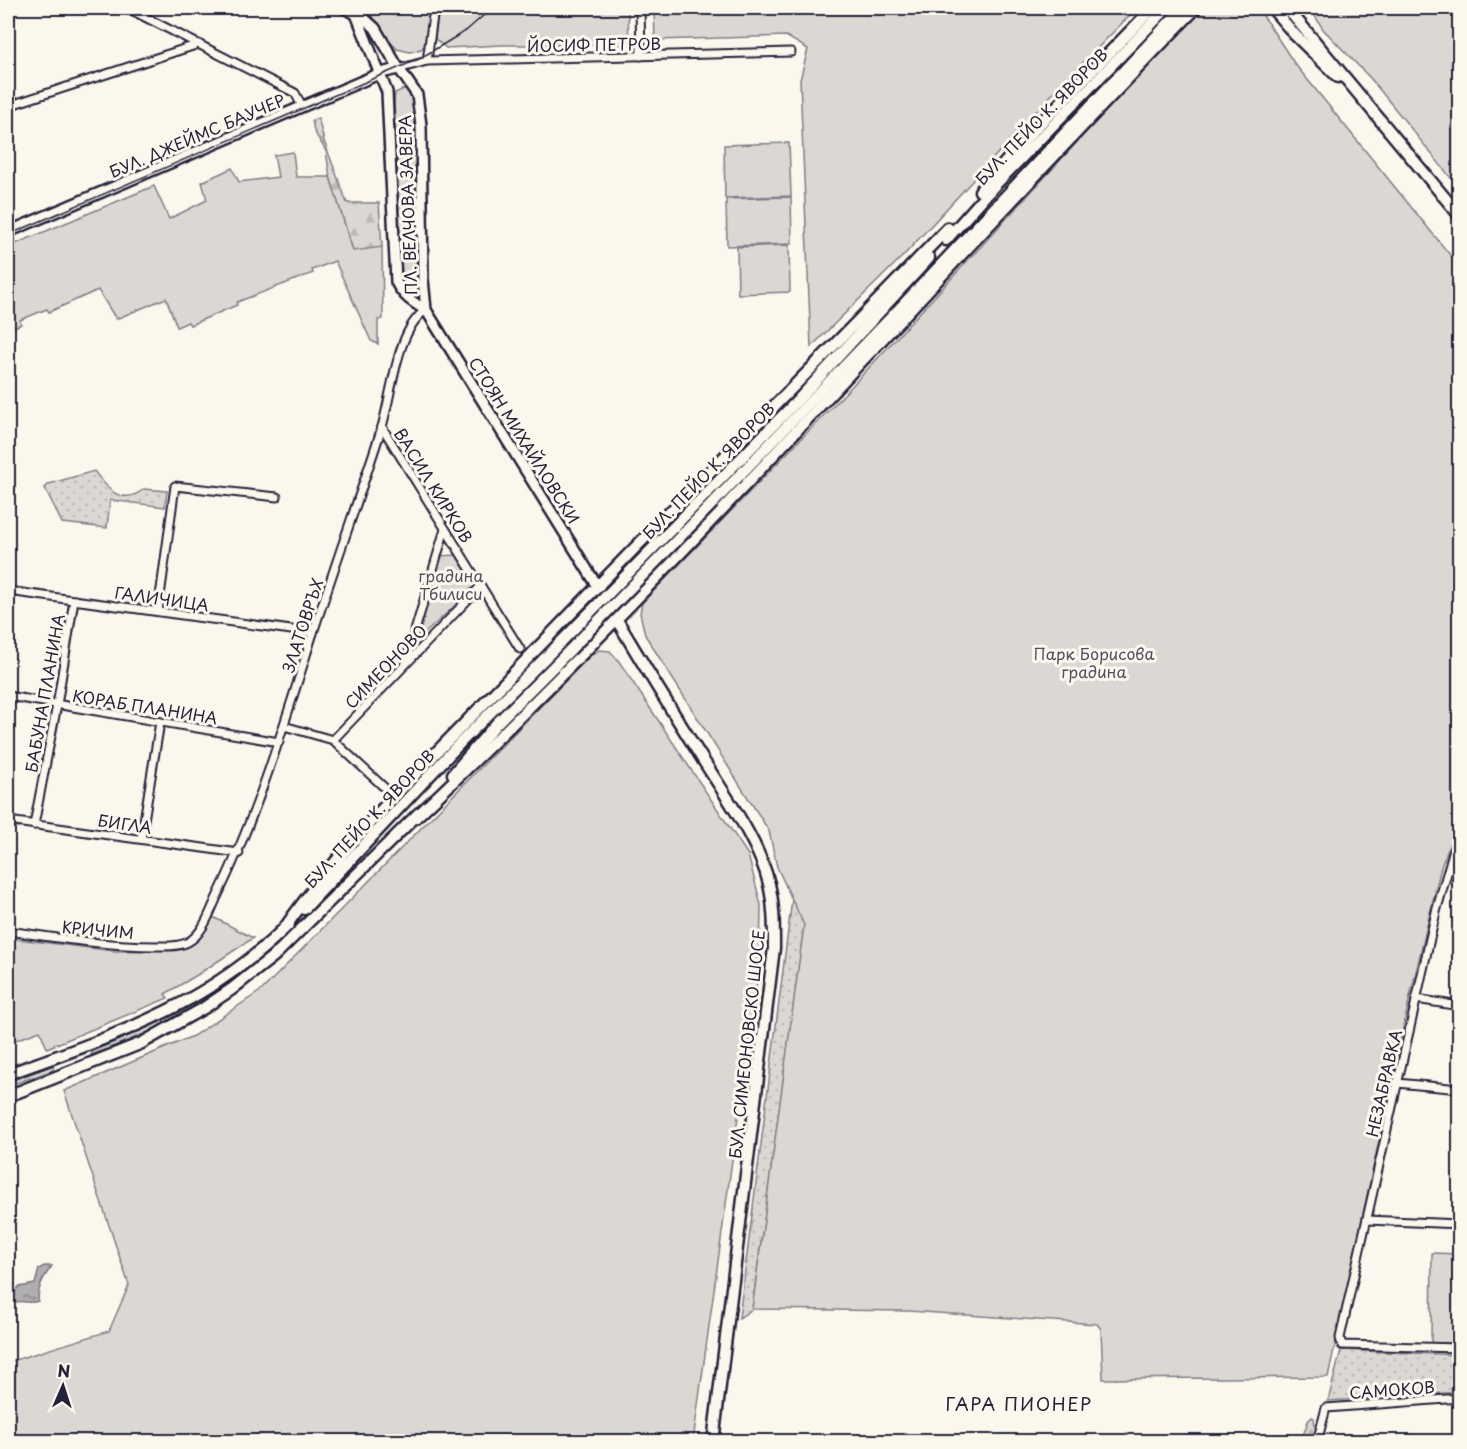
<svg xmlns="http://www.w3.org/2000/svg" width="1467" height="1449" font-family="'Playpen Sans',sans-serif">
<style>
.grass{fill:url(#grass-dots);stroke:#7e7d87;stroke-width:1.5}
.forest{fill:url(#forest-firs);stroke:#7e7d87;stroke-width:1.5}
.park{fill:#dbd8d3;stroke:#7e7d87;stroke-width:1.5}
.water{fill:url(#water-ripples);stroke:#787681;stroke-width:1.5}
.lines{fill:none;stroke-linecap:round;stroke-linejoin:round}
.minor-casing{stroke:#22223b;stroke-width:11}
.tertiary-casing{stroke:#22223b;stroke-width:14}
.secondary-casing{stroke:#22223b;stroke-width:15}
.primary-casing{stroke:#22223b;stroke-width:15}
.minor{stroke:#fbf7ec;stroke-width:7}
.tertiary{stroke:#fbf7ec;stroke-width:9}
.secondary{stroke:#fbf7ec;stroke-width:10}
.primary{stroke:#fbf7ec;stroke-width:10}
.tram{stroke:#22223b;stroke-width:1.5}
.primary-bridge-casing{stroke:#22223b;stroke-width:15;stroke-linecap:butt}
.primary-bridge{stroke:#fbf7ec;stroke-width:10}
.labels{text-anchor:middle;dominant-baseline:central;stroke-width:6;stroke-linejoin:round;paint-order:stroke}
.street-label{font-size:16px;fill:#22223b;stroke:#fbf7ec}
.park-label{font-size:16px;fill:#505061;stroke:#fbf7ec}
.neighbourhood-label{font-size:18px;letter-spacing:1.5px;fill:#22223b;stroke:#fbf7ec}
</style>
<defs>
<pattern id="grass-dots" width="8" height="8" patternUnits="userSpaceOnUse" patternTransform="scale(1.5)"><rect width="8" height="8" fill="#dbd8d3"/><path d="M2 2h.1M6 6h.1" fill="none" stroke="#bcb9b6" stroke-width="1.8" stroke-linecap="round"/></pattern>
<pattern id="forest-firs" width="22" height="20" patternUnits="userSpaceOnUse" patternTransform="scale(1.5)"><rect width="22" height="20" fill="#dbd8d3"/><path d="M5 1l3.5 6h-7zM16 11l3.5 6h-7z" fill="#bcb9b6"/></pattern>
<pattern id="water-ripples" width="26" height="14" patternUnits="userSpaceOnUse" patternTransform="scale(1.5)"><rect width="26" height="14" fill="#b1aeb0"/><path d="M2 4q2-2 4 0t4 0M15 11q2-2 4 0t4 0" fill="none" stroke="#908d90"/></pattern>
</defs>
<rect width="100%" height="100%" fill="#fbf7ec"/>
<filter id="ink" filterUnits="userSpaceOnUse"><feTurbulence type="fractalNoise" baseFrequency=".0167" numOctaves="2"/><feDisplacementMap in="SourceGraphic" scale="12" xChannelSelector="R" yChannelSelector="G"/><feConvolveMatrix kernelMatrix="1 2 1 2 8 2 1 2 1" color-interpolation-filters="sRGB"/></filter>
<g filter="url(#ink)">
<g class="grass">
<path d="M 881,365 L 752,1309 L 739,1318 L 792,899 L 781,874 Z"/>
<path d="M 94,471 C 108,489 121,507 144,489 L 167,491 L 165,507 L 110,500 L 107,528 L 62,523 L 45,488 L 49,484 Z"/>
<path d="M 566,646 L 450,762 L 312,910 L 265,955 L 223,988 L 188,1011 L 154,1030 L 91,1055 L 92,1051 C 144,1031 192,1009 236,976 C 295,933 342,876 391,824 C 448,763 506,704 566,646 Z"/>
<path d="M 54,1065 L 53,1070 L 8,1086 L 8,1082 Z"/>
<path d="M 1341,1350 L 1459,1355 L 1459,1392 L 1328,1401 Z"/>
</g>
<g class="forest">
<path d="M 318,118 L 324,141 L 347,203 L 379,203 L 382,247 L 360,268 L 353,251 L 330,177 L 326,151 L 314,131 L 312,120 Z"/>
<path d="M 1312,1417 L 1314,1418 L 1315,1428 L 1317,1431 L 1314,1441 L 1301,1442 L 1308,1421 Z"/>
</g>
<g class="park">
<path d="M 365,8 L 430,8 L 425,45 L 421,49 L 410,52 L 397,49 L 366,13 Z"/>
<path d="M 439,8 L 628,8 L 629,45 L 501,45 L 446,48 L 435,39 Z"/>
<path d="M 654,8 L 1137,8 L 1056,90 L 904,255 L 811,347 L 800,80 L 808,49 L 786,36 L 655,40 Z"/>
<path d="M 1205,8 L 1258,8 L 1294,63 L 1459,266 L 1459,821 L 1441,867 L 1409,1001 L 1328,1377 L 1103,1379 L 1101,1329 L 1097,1324 L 909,1311 L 752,1309 L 804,925 L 777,867 L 769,831 L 645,635 L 640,613 L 642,603 L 852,386 L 1152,61 Z"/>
<path d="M 1310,8 L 1459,8 L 1459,188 L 1371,79 L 1323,29 Z"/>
<path d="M 406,88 L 412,99 L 416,114 L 420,273 C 416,277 404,277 400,274 L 399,263 L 398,186 L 394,102 L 395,93 Z"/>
<path d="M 789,143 L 791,196 L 725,198 L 724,145 Z"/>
<path d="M 293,152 L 296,177 L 330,177 L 353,251 L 382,247 L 383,319 L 378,320 L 378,344 L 371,341 L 335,261 L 312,270 L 313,273 L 237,302 L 237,305 L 190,325 L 188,322 L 177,327 L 166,298 L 116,319 L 98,290 L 49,312 L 47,309 L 20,320 L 21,324 L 8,330 L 8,271 L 10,269 L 8,247 L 154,186 L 169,219 L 207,200 L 202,182 L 232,168 L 239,182 L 278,177 L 274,155 Z"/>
<path d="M 791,197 L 792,244 L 727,246 L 726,199 Z"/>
<path d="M 789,245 L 790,292 L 738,294 L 737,247 Z"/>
<path d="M 456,555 L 476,586 L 422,636 L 417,634 L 440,556 Z"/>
<path d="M 599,650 L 610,651 L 618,660 L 748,855 L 761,905 L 760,959 L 693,1441 L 8,1441 L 8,1362 L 109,1331 L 129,1285 L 64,1091 L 193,1036 L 262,990 L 589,657 Z"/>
<path d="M 213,917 L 253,938 L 197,975 L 165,994 L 168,998 L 47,1048 L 40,1031 L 8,1043 L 8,938 L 114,951 L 172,950 L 189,946 L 199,940 Z"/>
<path d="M 1432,1253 L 1459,1254 L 1459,1343 L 1431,1343 Z"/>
</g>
<path class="water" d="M 44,1266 L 52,1266 C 43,1278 38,1286 38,1301 C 28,1305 23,1298 8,1304 L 8,1295 L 19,1287 L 35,1284 L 39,1269 Z"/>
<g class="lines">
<defs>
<g id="minor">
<path d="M 127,8 L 295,93 L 302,106"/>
<path d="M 640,8 L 641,56"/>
<path d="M 427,61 L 434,8"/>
<path d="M 398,69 L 427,61 L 791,52"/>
<path d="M 8,106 L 199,44"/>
<path d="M 382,427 L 520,649"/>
<path d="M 8,591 L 313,633"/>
<path d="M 158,611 L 175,486 L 277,497"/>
<path d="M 406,661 L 445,529"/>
<path d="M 8,696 L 279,742"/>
<path d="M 284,726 L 333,740 L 387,790"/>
<path d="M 333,740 L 481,586"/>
<path d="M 8,821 L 239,853"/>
<path d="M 34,825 L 57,705 L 74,600"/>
<path d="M 1460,828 L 1436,912 L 1340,1338 L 1342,1345 L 1460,1348"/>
<path d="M 141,839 L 160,722"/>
<path d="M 8,931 C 57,938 106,946 157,946 C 166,946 179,947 188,942 C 203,934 210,912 217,897 C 258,813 285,722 313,633 C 335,565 359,498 381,430 C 392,396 396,329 426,310"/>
<path d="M 1416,999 L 1460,1006"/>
<path d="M 1397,1083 L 1460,1089"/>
<path d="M 1367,1220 L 1460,1224"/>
<path d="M 1317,1442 L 1326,1408 L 1460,1398"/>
</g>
<g id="tertiary">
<path d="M 344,8 L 364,18 L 375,28 L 396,64 L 417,95 L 421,125 L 423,279 L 426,310 L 598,587"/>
<path d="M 356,14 L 387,92 L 396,282 C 403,296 412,302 426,310"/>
<path d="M 8,232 L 381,73 L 398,69"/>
</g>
<g id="secondary">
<path d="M 1272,8 L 1295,35 L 1338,77"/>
<path d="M 1287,8 L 1460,216"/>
<path d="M 598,587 C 632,647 668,705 705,763 C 727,798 760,844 769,884 C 774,905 774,927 774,948 L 713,1442"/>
</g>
<g id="primary">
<path d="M 980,191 L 1034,130 L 1153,8"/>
<path d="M 946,240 L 994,186 L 1167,8"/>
<path d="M 705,495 L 799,399 L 929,258"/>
<path d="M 713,503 L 902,306 L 1183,8"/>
<path d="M 453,774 L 496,724 L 570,650"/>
<path d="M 415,818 C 688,560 934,276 1196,8"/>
<path d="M 304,909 L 461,742 L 562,641"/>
<path d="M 284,929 C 346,839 431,759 507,680 C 652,528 802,380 948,228"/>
<path d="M 8,1074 C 113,1036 208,1006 289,924"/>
<path d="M 8,1096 L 142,1043 L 204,1008 L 232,989 L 275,955 L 419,813"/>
</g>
</defs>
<use href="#minor" class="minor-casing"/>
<use href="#tertiary" class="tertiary-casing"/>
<use href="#secondary" class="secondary-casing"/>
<use href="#primary" class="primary-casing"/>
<use href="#minor" class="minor"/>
<use href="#tertiary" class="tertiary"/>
<use href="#secondary" class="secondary"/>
<use href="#primary" class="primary"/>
<path class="tram" d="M 8,235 L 419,59 L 467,30 L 492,8"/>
<defs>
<g id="primary-bridge">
<path d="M 562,641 L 705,495"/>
<path d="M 570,650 L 713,503"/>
</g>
</defs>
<use href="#primary-bridge" class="primary-bridge-casing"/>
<use href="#primary-bridge" class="primary-bridge"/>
</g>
</g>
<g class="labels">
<g class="street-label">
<text transform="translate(594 44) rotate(-1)">ЙОСИФ ПЕТРОВ</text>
<text transform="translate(1041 116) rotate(-46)">БУЛ. ПЕЙО К. ЯВОРОВ</text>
<text transform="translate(197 135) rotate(-23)">БУЛ. ДЖЕЙМС БАУЧЕР</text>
<text transform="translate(407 205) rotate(-92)">ПЛ. ВЕЛЧОВА ЗАВЕРА</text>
<text transform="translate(525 440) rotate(58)">СТОЯН МИХАЙЛОВСКИ</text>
<text transform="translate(708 470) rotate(-46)">БУЛ. ПЕЙО К. ЯВОРОВ</text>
<text transform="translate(434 485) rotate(58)">ВАСИЛ КИРКОВ</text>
<text transform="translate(162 598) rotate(8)">ГАЛИЧИЦА</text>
<text transform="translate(302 625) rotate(-72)">ЗЛАТОВРЪХ</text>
<text transform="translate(385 666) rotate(-46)">СИМЕОНОВО</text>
<text transform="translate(44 693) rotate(-80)">БАБУНА ПЛАНИНА</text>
<text transform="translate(145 706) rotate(9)">КОРАБ ПЛАНИНА</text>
<text transform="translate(369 818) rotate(-47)">БУЛ. ПЕЙО К. ЯВОРОВ</text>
<text transform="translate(125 823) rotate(8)">БИГЛА</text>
<text transform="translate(98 929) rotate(5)">КРИЧИМ</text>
<text transform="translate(746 1044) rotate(-84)">БУЛ. СИМЕОНОВСКО ШОСЕ</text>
<text transform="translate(1383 1083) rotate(-77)">НЕЗАБРАВКА</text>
<text transform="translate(1392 1389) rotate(-4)">САМОКОВ</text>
</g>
<g class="park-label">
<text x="451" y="575">градина<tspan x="451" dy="18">Тбилиси</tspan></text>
<text x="1094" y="653">Парк Борисова<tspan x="1094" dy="18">градина</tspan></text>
</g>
<g class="neighbourhood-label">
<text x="1019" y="1403">ГАРА ПИОНЕР</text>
</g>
</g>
<rect width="1467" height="1449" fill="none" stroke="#fbf7ec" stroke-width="30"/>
<rect x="15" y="15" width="1437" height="1419" fill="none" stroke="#22223b" stroke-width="2" filter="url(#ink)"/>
<g transform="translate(63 1386) rotate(3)" stroke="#fbf7ec" stroke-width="4.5" paint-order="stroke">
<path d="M0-4.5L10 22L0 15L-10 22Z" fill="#22223b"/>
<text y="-9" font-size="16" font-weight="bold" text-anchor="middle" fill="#22223b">N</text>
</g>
</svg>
